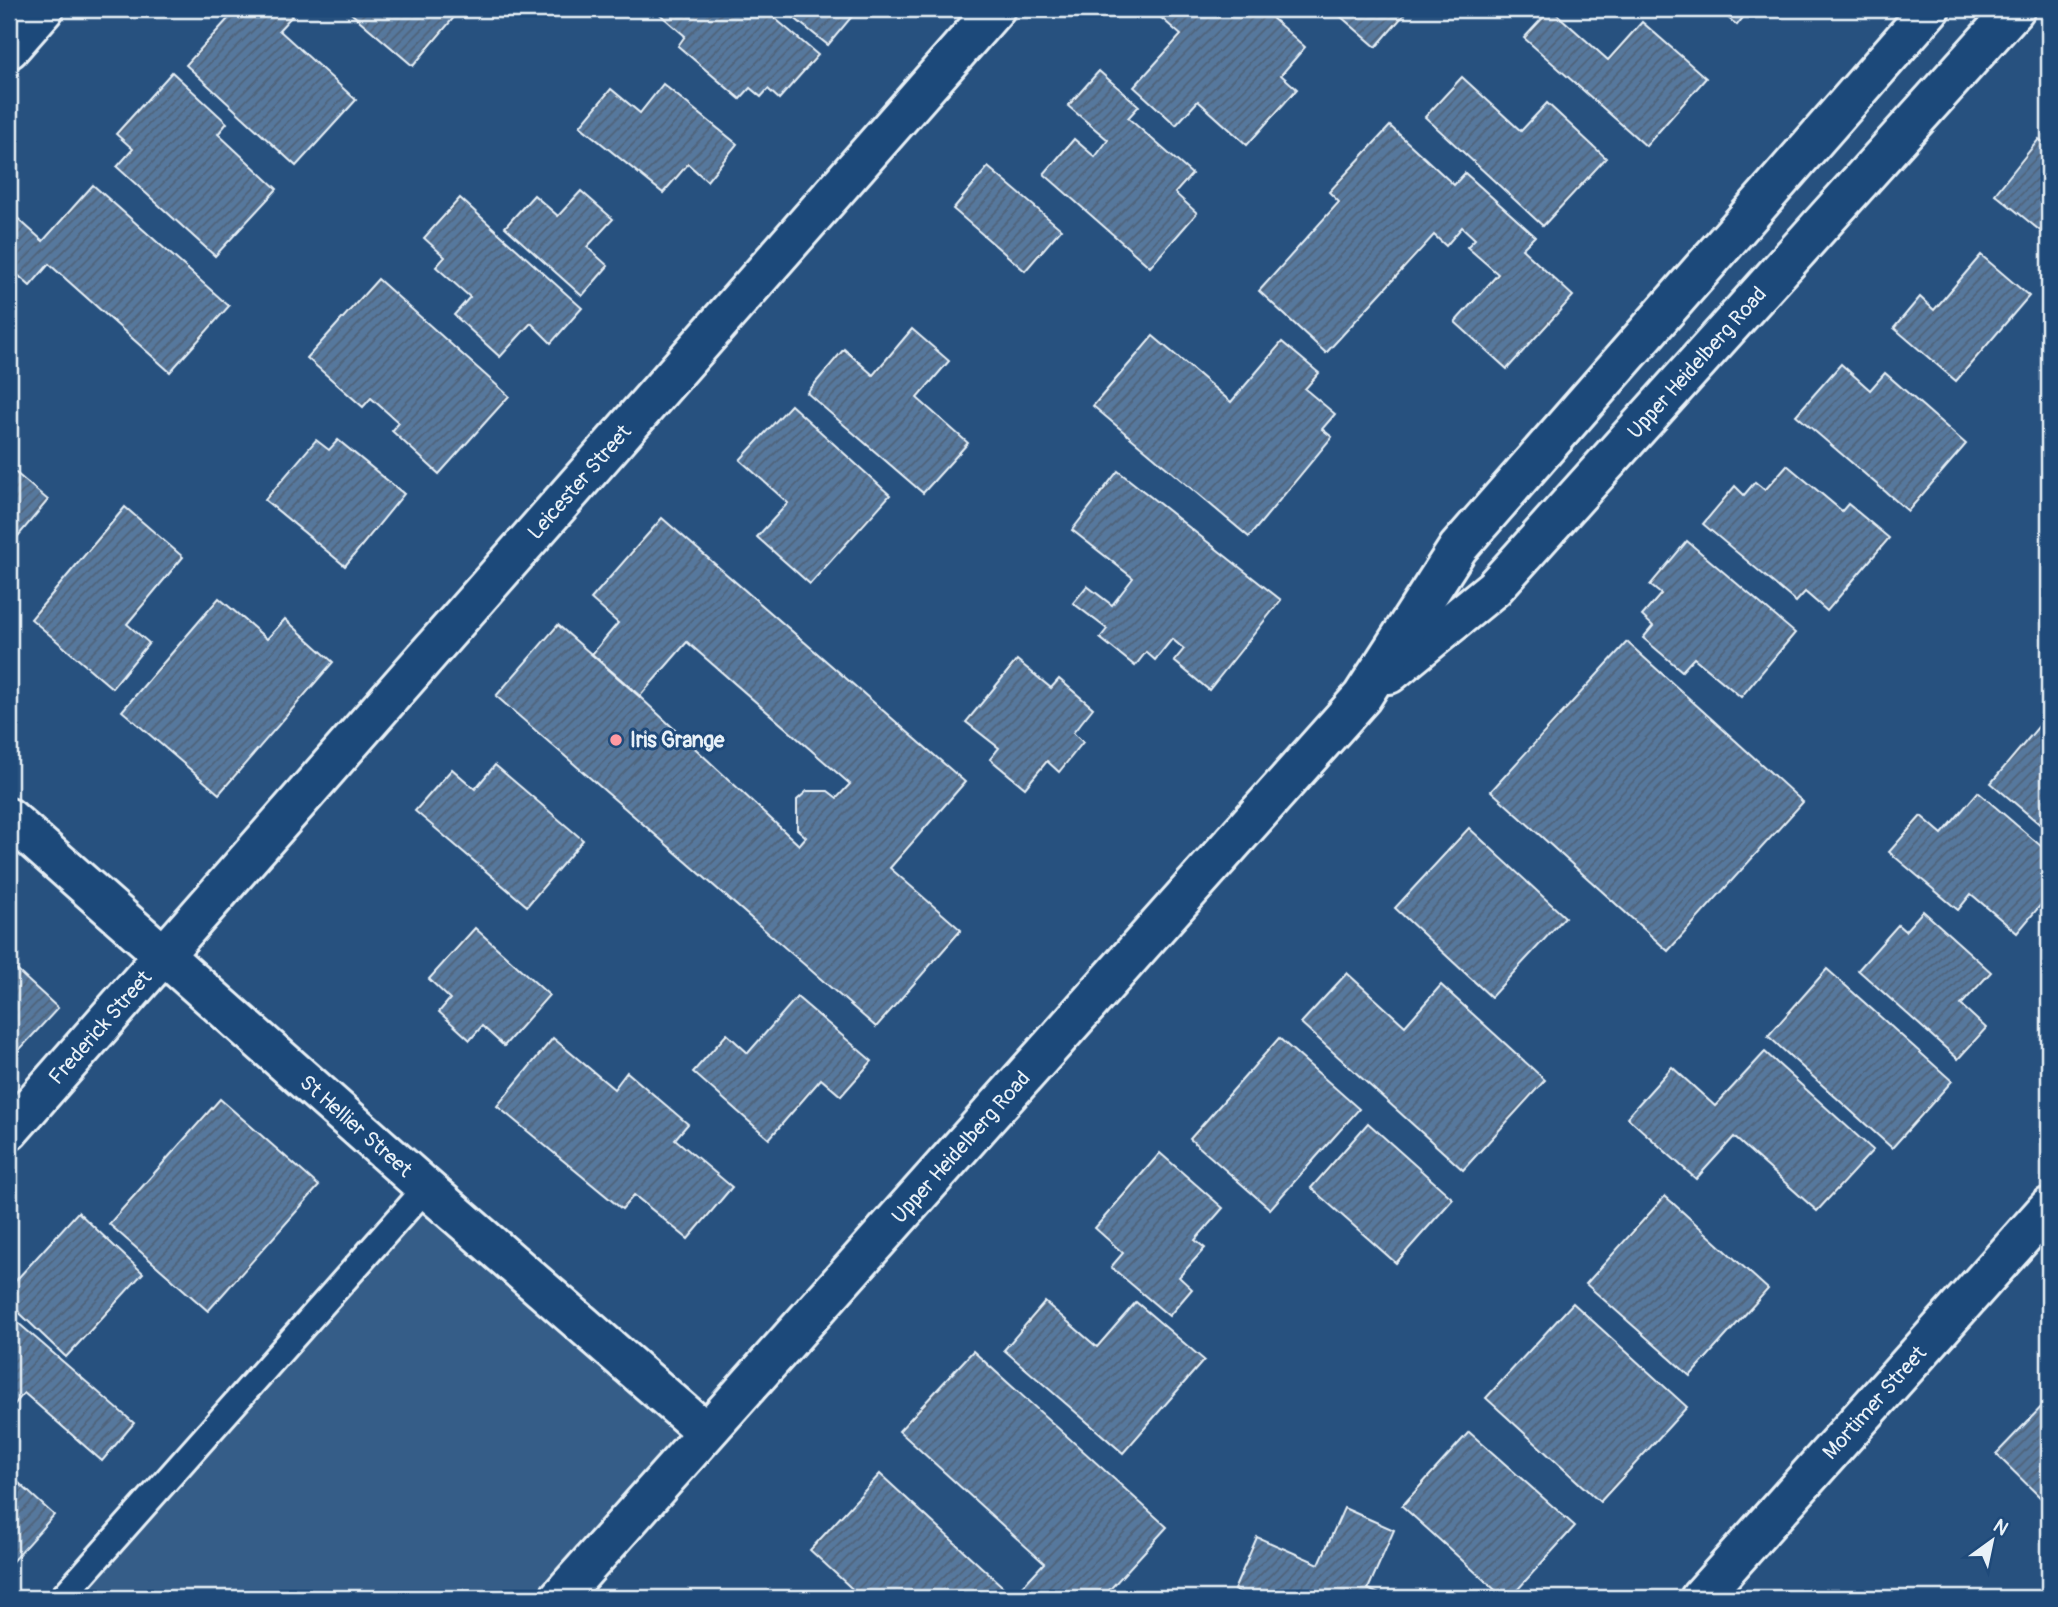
<svg xmlns="http://www.w3.org/2000/svg" width="2058" height="1607" font-family="Pangolin,sans-serif">
<style>
.built{fill:#355d88}
.building{fill:url(#building-hatch);stroke:#e8f1f8;stroke-width:2}
.lines{fill:none;stroke-linecap:round;stroke-linejoin:round}
.service-casing{stroke:#e8f1f8;stroke-width:30}
.minor-casing{stroke:#e8f1f8;stroke-width:44}
.secondary-casing{stroke:#e8f1f8;stroke-width:44}
.service{stroke:#1f4a7a;stroke-width:24}
.minor{stroke:#1f4a7a;stroke-width:38}
.secondary{stroke:#1f4a7a;stroke-width:38}
.poi-dot{fill:#ff9aa2;stroke:#1f4a7a;stroke-width:2.5}
.labels{text-anchor:middle;dominant-baseline:central;stroke-width:6;stroke-linejoin:round;paint-order:stroke}
.street-label{font-size:21px;fill:#e8f1f8;stroke:#1f4a7a}
.poi-label{font-size:21px;font-weight:bold;fill:#e8f1f8;stroke:#1f4a7a;text-anchor:start}
</style>
<defs>
<pattern id="building-hatch" width="6" height="6" patternUnits="userSpaceOnUse" patternTransform="scale(1.75)"><rect width="6" height="6" fill="#57789d"/><path d="M-1 1l2-2M0 6l6-6M5 7l2-2" fill="none" stroke="#4f6278"/></pattern>
</defs>
<rect width="100%" height="100%" fill="#27517f"/>
<filter id="ink" filterUnits="userSpaceOnUse"><feTurbulence type="fractalNoise" baseFrequency=".0143" numOctaves="2"/><feDisplacementMap in="SourceGraphic" scale="14" xChannelSelector="R" yChannelSelector="G"/><feConvolveMatrix kernelMatrix="1 2 1 2 8 2 1 2 1" color-interpolation-filters="sRGB"/></filter>
<g filter="url(#ink)">
<path class="built" d="M 426,1188 L 706,1432 L 559,1598 L 62,1598 Z"/>
<g class="building">
<path d="M 237,9 L 285,9 L 292,16 L 279,30 L 356,100 L 296,166 L 186,65 Z"/>
<path d="M 346,9 L 461,9 L 413,66 Z"/>
<path d="M 658,9 L 764,9 L 818,55 L 779,99 L 768,89 L 761,97 L 750,88 L 740,99 L 678,46 L 685,36 L 656,11 Z"/>
<path d="M 783,9 L 847,9 L 854,14 L 828,45 Z"/>
<path d="M 1151,9 L 1262,9 L 1305,47 L 1281,75 L 1297,89 L 1247,145 L 1198,101 L 1176,125 L 1134,87 L 1181,35 Z"/>
<path d="M 1332,9 L 1409,9 L 1376,47 Z"/>
<path d="M 1551,9 L 1608,60 L 1642,22 L 1706,78 L 1646,146 L 1524,38 Z"/>
<path d="M 1717,9 L 1750,9 L 1737,25 Z"/>
<path d="M 1099,71 L 1139,106 L 1128,118 L 1192,174 L 1175,193 L 1197,213 L 1150,267 L 1044,174 L 1074,139 L 1095,157 L 1108,140 L 1068,106 Z"/>
<path d="M 172,72 L 227,123 L 218,134 L 277,189 L 215,256 L 117,167 L 133,149 L 116,134 Z"/>
<path d="M 1462,77 L 1521,131 L 1547,103 L 1606,158 L 1543,226 L 1425,117 Z"/>
<path d="M 663,84 L 737,144 L 707,181 L 688,164 L 663,193 L 580,126 L 611,89 L 640,113 Z"/>
<path d="M 1390,126 L 1454,185 L 1465,173 L 1535,236 L 1522,249 L 1573,296 L 1507,369 L 1455,322 L 1498,274 L 1467,247 L 1475,239 L 1462,227 L 1446,246 L 1434,235 L 1326,353 L 1259,291 L 1339,202 L 1329,192 Z"/>
<path d="M 2039,139 L 2049,147 L 2049,169 L 2045,175 L 2049,178 L 2049,238 L 1995,194 Z"/>
<path d="M 988,167 L 1061,229 L 1025,271 L 953,209 Z"/>
<path d="M 93,185 L 229,306 L 170,372 L 49,264 L 30,286 L 9,267 L 9,223 L 15,216 L 43,241 Z"/>
<path d="M 581,191 L 613,219 L 587,247 L 608,266 L 582,296 L 505,227 L 534,195 L 558,216 Z"/>
<path d="M 460,198 L 582,308 L 551,343 L 531,323 L 500,357 L 454,315 L 470,297 L 436,267 L 445,257 L 424,238 Z"/>
<path d="M 1981,255 L 2029,296 L 1956,381 L 1894,328 L 1920,297 L 1934,310 Z"/>
<path d="M 378,279 L 509,396 L 439,474 L 392,431 L 399,423 L 371,398 L 363,407 L 307,358 Z"/>
<path d="M 912,329 L 949,361 L 917,398 L 968,443 L 923,493 L 807,393 L 844,349 L 873,375 Z"/>
<path d="M 1153,336 L 1231,402 L 1282,342 L 1319,373 L 1305,389 L 1335,414 L 1322,429 L 1332,437 L 1249,537 L 1093,406 Z"/>
<path d="M 1841,364 L 1870,390 L 1885,373 L 1966,444 L 1908,511 L 1796,415 Z"/>
<path d="M 791,405 L 890,495 L 810,584 L 757,537 L 788,503 L 740,460 Z"/>
<path d="M 316,440 L 329,450 L 338,440 L 404,494 L 345,566 L 265,500 Z"/>
<path d="M 1787,465 L 1842,511 L 1848,504 L 1889,538 L 1827,611 L 1805,592 L 1796,602 L 1703,524 L 1735,486 L 1744,495 L 1755,482 L 1765,490 Z"/>
<path d="M 9,467 L 48,500 L 9,547 Z"/>
<path d="M 1118,471 L 1281,600 L 1209,690 L 1174,661 L 1184,649 L 1172,639 L 1155,660 L 1146,652 L 1135,666 L 1100,638 L 1107,629 L 1073,603 L 1087,586 L 1112,605 L 1133,578 L 1072,530 Z"/>
<path d="M 125,507 L 183,557 L 127,624 L 149,643 L 112,688 L 31,619 Z"/>
<path d="M 662,518 L 965,782 L 890,868 L 961,930 L 876,1027 L 496,696 L 558,625 L 641,698 L 799,845 L 806,837 L 797,829 L 797,800 L 807,791 L 828,791 L 837,798 L 850,784 L 687,642 L 640,696 L 592,654 L 618,623 L 591,599 Z"/>
<path d="M 1687,541 L 1795,633 L 1741,697 L 1694,658 L 1682,671 L 1643,638 L 1653,626 L 1642,616 L 1661,594 L 1650,585 Z"/>
<path d="M 219,598 L 267,639 L 285,619 L 333,662 L 219,794 L 122,711 Z"/>
<path d="M 1627,642 L 1803,802 L 1668,951 L 1491,791 Z"/>
<path d="M 1017,660 L 1051,688 L 1059,679 L 1093,708 L 1073,733 L 1083,742 L 1059,772 L 1047,761 L 1025,788 L 990,759 L 999,748 L 966,722 Z"/>
<path d="M 2049,714 L 2049,832 L 1991,783 Z"/>
<path d="M 495,765 L 583,840 L 527,906 L 415,811 L 452,769 L 475,789 Z"/>
<path d="M 1978,792 L 2049,853 L 2049,895 L 2017,933 L 1971,894 L 1958,910 L 1889,852 L 1921,816 L 1942,834 Z"/>
<path d="M 1469,828 L 1565,917 L 1491,997 L 1395,908 Z"/>
<path d="M 1923,911 L 1991,972 L 1961,1005 L 1986,1028 L 1958,1059 L 1858,970 L 1898,925 L 1905,931 Z"/>
<path d="M 475,928 L 549,995 L 504,1046 L 482,1026 L 470,1040 L 439,1012 L 450,999 L 429,979 Z"/>
<path d="M 9,963 L 58,1008 L 9,1061 Z"/>
<path d="M 1827,969 L 1952,1081 L 1892,1148 L 1768,1036 Z"/>
<path d="M 1347,973 L 1405,1026 L 1441,985 L 1545,1080 L 1463,1170 L 1301,1023 Z"/>
<path d="M 797,997 L 872,1061 L 841,1096 L 821,1079 L 769,1139 L 693,1072 L 727,1034 L 748,1053 Z"/>
<path d="M 553,1038 L 614,1089 L 627,1072 L 688,1124 L 675,1139 L 732,1187 L 688,1239 L 634,1195 L 622,1209 L 497,1106 Z"/>
<path d="M 1279,1038 L 1359,1109 L 1270,1209 L 1190,1139 Z"/>
<path d="M 1765,1052 L 1873,1150 L 1817,1211 L 1734,1137 L 1696,1179 L 1627,1117 L 1672,1067 L 1715,1106 Z"/>
<path d="M 220,1099 L 319,1186 L 208,1311 L 109,1224 Z"/>
<path d="M 1368,1123 L 1453,1199 L 1396,1263 L 1311,1188 Z"/>
<path d="M 1160,1153 L 1223,1208 L 1195,1240 L 1205,1248 L 1179,1277 L 1192,1289 L 1169,1316 L 1111,1267 L 1123,1253 L 1095,1228 Z"/>
<path d="M 1665,1196 L 1768,1289 L 1690,1376 L 1586,1284 Z"/>
<path d="M 78,1212 L 143,1273 L 66,1357 L 9,1303 L 9,1288 Z"/>
<path d="M 1045,1302 L 1097,1347 L 1136,1302 L 1204,1360 L 1123,1453 L 1004,1350 Z"/>
<path d="M 1573,1303 L 1687,1407 L 1600,1502 L 1486,1398 Z"/>
<path d="M 9,1315 L 134,1423 L 102,1461 L 24,1393 L 9,1411 Z"/>
<path d="M 973,1351 L 1167,1527 L 1102,1598 L 1033,1598 L 1021,1588 L 1044,1563 L 899,1431 Z"/>
<path d="M 2049,1399 L 2049,1506 L 1996,1454 Z"/>
<path d="M 1469,1432 L 1575,1526 L 1510,1598 L 1504,1598 L 1402,1506 Z"/>
<path d="M 9,1474 L 54,1515 L 9,1565 Z"/>
<path d="M 880,1474 L 1014,1597 L 1013,1598 L 862,1598 L 810,1550 Z"/>
<path d="M 1344,1508 L 1394,1530 L 1368,1589 L 1388,1598 L 1252,1598 L 1234,1590 L 1257,1537 L 1319,1564 Z"/>
</g>
<g class="lines">
<defs>
<path id="service" d="M 62,1598 L 426,1188"/>
<g id="minor">
<path d="M 9,49 L 44,9"/>
<path id="s1" d="M 9,818 L 426,1188 L 706,1432"/>
<path id="s2" d="M 9,1131 L 995,9"/>
<path id="s3" d="M 1700,1598 L 2049,1207"/>
</g>
<g id="secondary">
<path id="s4" d="M 1389,674 L 1494,588 L 2015,9"/>
<path id="s5" d="M 559,1598 L 1362,697 L 1458,548 L 1930,9"/>
</g>
</defs>
<use href="#service" class="service-casing"/>
<use href="#minor" class="minor-casing"/>
<use href="#secondary" class="secondary-casing"/>
<use href="#service" class="service"/>
<use href="#minor" class="minor"/>
<use href="#secondary" class="secondary"/>
</g>
</g>
<circle class="poi-dot" cx="616" cy="740" r="7"/>
<g class="labels">
<g class="street-label">
<text stroke="none"><textPath href="#s4" startOffset="439">Upper Heidelberg Road</textPath></text>
<text stroke="none"><textPath href="#s2" startOffset="864">Leicester Street</textPath></text>
<text stroke="none"><textPath href="#s2" startOffset="138">Frederick Street</textPath></text>
<text stroke="none"><textPath href="#s1" startOffset="464">St Hellier Street</textPath></text>
<text stroke="none"><textPath href="#s5" startOffset="604">Upper Heidelberg Road</textPath></text>
<text stroke="none"><textPath href="#s3" startOffset="262">Mortimer Street</textPath></text>
</g>
<g class="poi-label">
<text x="630" y="740">Iris Grange</text>
</g>
</g>
<rect width="2058" height="1607" fill="none" stroke="#1f4a7a" stroke-width="35"/>
<rect x="18" y="18" width="2023" height="1572" fill="none" stroke="#e8f1f8" stroke-width="2.5" filter="url(#ink)"/>
<g transform="translate(1992 1541) rotate(33)" stroke="#1f4a7a" stroke-width="5" paint-order="stroke">
<path d="M0-5L12 26L0 18L-12 26Z" fill="#e8f1f8"/>
<text y="-10" font-size="19" font-weight="bold" text-anchor="middle" fill="#e8f1f8">N</text>
</g>
</svg>
